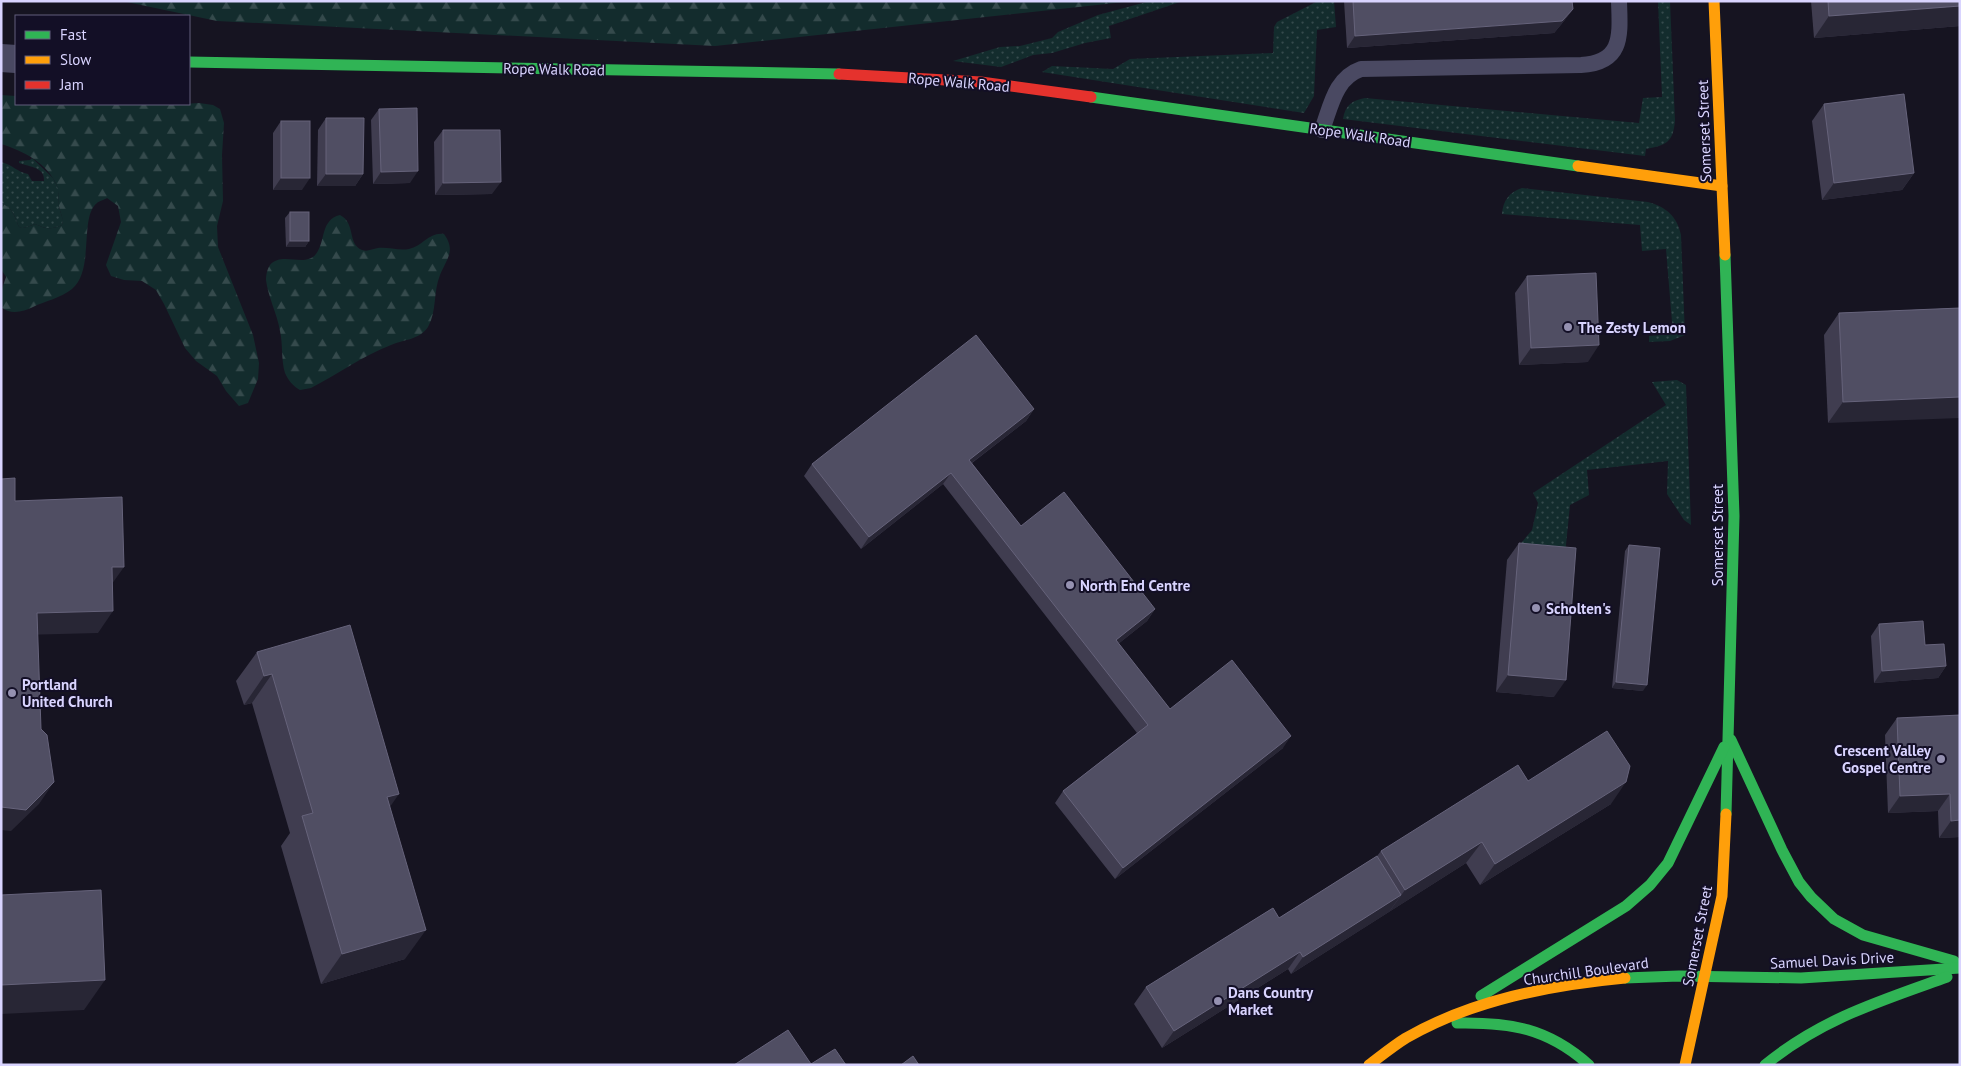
<svg xmlns="http://www.w3.org/2000/svg" width="1961" height="1066" font-family="'PT Sans',sans-serif">
<style>
.grass{fill:url(#grass-dots)}
.forest{fill:url(#forest-firs)}
.lines{fill:none;stroke-linecap:round;stroke-linejoin:round}
.lane{stroke:#4a4962;stroke-width:16}
.street{stroke:#4a4962;stroke-width:28}
.fast{stroke:#30b455;stroke-width:11}
.slow{stroke:#ff9f0a;stroke-width:11}
.jam{stroke:#e5322d;stroke-width:11}
.wall{fill:#403d50}
.shaded-wall{fill:#282635}
.building{fill:#504e63;stroke:#66637b}
.poi-dot{fill:#9591b1;stroke:#130f26;stroke-width:2}
.labels{text-anchor:middle;dominant-baseline:central;stroke-width:4;stroke-linejoin:round;paint-order:stroke}
.street-label{font-size:15px;fill:#d9d4ff;stroke:#130f26}
.poi-label{font-size:15px;font-weight:bold;fill:#d9d4ff;stroke:#130f26;text-anchor:start}
</style>
<defs>
<pattern id="grass-dots" width="8" height="8" patternUnits="userSpaceOnUse" patternTransform="scale(1.25)"><rect width="8" height="8" fill="#132c2d"/><path d="M2 2h.1M6 6h.1" fill="none" stroke="#354a4c" stroke-width="1.8" stroke-linecap="round"/></pattern>
<pattern id="forest-firs" width="22" height="20" patternUnits="userSpaceOnUse" patternTransform="scale(1.25)"><rect width="22" height="20" fill="#132c2d"/><path d="M5 1l3.5 6h-7zM16 11l3.5 6h-7z" fill="#354a4c"/></pattern>
</defs>
<rect width="100%" height="100%" fill="#161421"/>
<g class="grass">
<path d="M 1150,1 L 1183,1 L 1109,26 L 1111,38 L 1085,43 L 1052,53 L 1033,55 L 1001,67 L 953,61 L 1000,47 L 1020,46 L 1052,38 L 1058,32 L 1098,15 Z"/>
<path d="M 1318,1 L 1334,1 L 1336,27 L 1317,30 L 1314,96 L 1304,113 L 1042,72 L 1052,66 L 1113,69 L 1130,59 L 1273,53 L 1274,27 L 1277,22 Z"/>
<path d="M 1658,1 L 1670,1 L 1675,121 C 1673,142 1667,145 1646,149 L 1645,156 L 1343,119 C 1345,105 1353,100 1365,98 L 1639,123 L 1643,98 L 1662,97 Z"/>
<path d="M 32,158 L 53,178 L 58,188 L 59,207 L 63,220 L 62,225 C 51,230 46,229 35,224 C 15,232 21,228 13,213 C 11,209 5,205 1,202 L 1,162 C 13,165 17,172 28,174 L 32,181 L 44,181 C 45,167 30,167 19,163 L 19,161 L 30,160 Z"/>
<path d="M 1522,188 L 1648,202 C 1666,207 1677,216 1681,235 L 1685,335 L 1670,341 L 1649,342 L 1649,336 L 1673,334 L 1666,249 L 1642,251 L 1640,225 L 1502,214 C 1503,201 1509,192 1522,188 Z"/>
<path d="M 1677,380 L 1686,385 L 1691,525 L 1684,520 L 1667,494 L 1668,461 L 1587,470 L 1589,495 L 1570,505 L 1564,565 L 1507,560 L 1532,530 L 1538,503 L 1533,493 L 1666,405 L 1652,382 Z"/>
</g>
<g class="forest">
<path d="M 122,1 L 1134,1 L 715,46 L 217,21 Z"/>
<path d="M 1,95 L 16,96 L 16,104 L 168,105 L 199,103 L 213,105 L 220,109 L 224,123 L 222,155 L 223,201 L 217,226 L 218,247 L 253,335 L 259,363 L 258,379 L 248,403 L 239,406 L 226,391 L 217,376 L 196,361 L 185,348 L 164,304 L 156,290 L 142,281 L 124,280 L 111,276 L 106,265 L 121,222 L 118,206 L 107,198 C 104,200 99,201 97,203 C 79,217 95,270 72,289 C 61,298 45,301 33,307 C 23,312 10,315 1,307 L 1,292 L 6,277 L 1,269 L 1,202 C 5,205 11,209 13,213 C 21,228 15,232 35,224 C 46,229 51,230 62,225 C 64,218 60,213 59,206 C 58,200 59,192 57,186 C 48,163 23,151 1,144 Z"/>
<path d="M 340,215 C 356,223 347,244 362,250 C 368,252 372,249 378,248 C 388,247 399,251 409,249 C 423,246 429,232 444,234 C 456,251 447,258 440,275 C 433,292 437,311 428,327 C 419,340 405,339 391,345 C 362,356 338,374 311,388 L 300,390 C 293,386 288,380 285,373 C 281,360 283,344 280,331 C 277,313 268,297 266,280 C 266,276 267,269 270,265 C 282,251 305,268 316,254 C 326,241 320,220 340,215 Z"/>
</g>
<g class="lines">
<path class="lane" d="M 1322,130 C 1331,106 1335,78 1361,69 L 1581,65 C 1624,63 1620,34 1619,1"/>
<path class="street" d="M 1,58 L 16,59"/>
<g class="fast">
<path d="M 189,62 L 839,74"/>
<path d="M 1091,97 L 1578,166"/>
<path d="M 1725,255 L 1734,516 L 1726,814"/>
<path d="M 1731,740 L 1782,850 L 1799,882 L 1811,897 L 1834,919 L 1863,935 L 1954,961"/>
<path d="M 1625,978 L 1679,976 L 1801,978 L 1960,968"/>
<path d="M 1481,996 L 1626,906 L 1650,885 L 1668,863 L 1724,747"/>
<path d="M 1457,1023 C 1510,1022 1548,1028 1589,1065"/>
<path d="M 1765,1065 C 1821,1019 1880,1001 1947,977"/>
</g>
<g class="slow">
<path d="M 1714,1 L 1725,255"/>
<path d="M 1578,166 L 1722,186"/>
<path d="M 1369,1065 C 1381,1056 1393,1046 1406,1038 C 1472,1000 1550,985 1625,978"/>
<path d="M 1685,1065 L 1722,896 L 1726,814"/>
</g>
<path class="jam" d="M 839,74 L 981,82 L 1091,97"/>
</g>
<g class="wall">
<path d="M 1344,1 L 1572,1 L 1573,9 L 1564,21 L 1554,33 L 1347,48 Z"/>
<path d="M 1811,1 L 1960,1 L 1960,26 L 1814,38 Z"/>
<path d="M 1824,104 L 1914,173 L 1902,190 L 1822,200 L 1812,121 Z"/>
<path d="M 379,109 L 410,183 L 373,184 L 371,120 Z"/>
<path d="M 326,118 L 363,174 L 355,186 L 317,186 L 318,130 Z"/>
<path d="M 281,121 L 302,190 L 273,190 L 273,133 Z"/>
<path d="M 443,130 L 492,194 L 435,195 L 434,142 Z"/>
<path d="M 290,212 L 309,241 L 305,247 L 286,247 L 285,218 Z"/>
<path d="M 1527,276 L 1588,362 L 1519,365 L 1515,293 Z"/>
<path d="M 1960,308 L 1828,423 L 1824,335 L 1839,313 Z"/>
<path d="M 1034,409 L 1026,421 L 972,463 L 1021,526 L 1155,609 L 1147,621 L 1118,644 L 1170,709 L 1283,748 L 1115,879 L 1055,803 L 1063,791 L 1137,733 L 943,484 L 861,549 L 804,476 L 812,464 Z"/>
<path d="M 1519,543 L 1554,697 L 1496,692 L 1507,560 Z"/>
<path d="M 1629,545 L 1643,691 L 1612,688 L 1625,551 Z"/>
<path d="M 1879,624 L 1925,645 L 1946,666 L 1938,678 L 1874,683 L 1871,636 Z"/>
<path d="M 257,652 L 390,807 L 405,959 L 321,984 L 281,846 L 290,833 L 252,703 L 244,705 L 236,681 Z"/>
<path d="M 1960,715 L 1960,837 L 1939,838 L 1938,811 L 1888,813 L 1885,735 L 1897,718 Z"/>
<path d="M 1528,781 L 1611,804 L 1480,885 L 1466,863 L 1291,974 L 1288,969 L 1162,1048 L 1134,1004 L 1146,987 L 1279,918 L 1377,856 L 1381,851 Z"/>
</g>
<g class="shaded-wall">
<path d="M 1960,6 L 1960,26 L 1814,38 L 1829,16 Z"/>
<path d="M 1573,9 L 1564,21 L 1554,33 L 1347,48 L 1355,36 Z"/>
<path d="M 418,171 L 410,183 L 373,184 L 381,172 Z"/>
<path d="M 1914,173 L 1902,190 L 1822,200 L 1834,183 Z"/>
<path d="M 326,174 L 363,174 L 355,186 L 317,186 Z"/>
<path d="M 281,178 L 310,178 L 302,190 L 273,190 Z"/>
<path d="M 501,182 L 492,194 L 435,195 L 443,183 Z"/>
<path d="M 290,241 L 309,241 L 305,247 L 286,247 Z"/>
<path d="M 1599,345 L 1588,362 L 1519,365 L 1531,348 Z"/>
<path d="M 1960,397 L 1960,418 L 1828,423 L 1843,402 Z"/>
<path d="M 1034,409 L 1026,421 L 961,471 L 969,460 Z"/>
<path d="M 951,473 L 943,484 L 861,549 L 869,537 Z"/>
<path d="M 112,567 L 124,567 L 109,588 Z"/>
<path d="M 1155,609 L 1147,621 L 1108,652 L 1116,640 Z"/>
<path d="M 113,611 L 98,633 L 22,635 L 37,613 Z"/>
<path d="M 1946,666 L 1938,678 L 1874,683 L 1882,671 Z"/>
<path d="M 272,674 L 252,703 L 244,705 L 264,676 Z"/>
<path d="M 1508,675 L 1566,680 L 1554,697 L 1496,692 Z"/>
<path d="M 1616,682 L 1647,685 L 1643,691 L 1612,688 Z"/>
<path d="M 1291,736 L 1283,748 L 1115,879 L 1123,868 Z"/>
<path d="M 54,782 L 39,804 L 11,831 L 1,830 L 1,807 Z"/>
<path d="M 1626,782 L 1611,804 L 1480,885 L 1495,864 Z"/>
<path d="M 399,794 L 378,824 L 387,797 Z"/>
<path d="M 1950,794 L 1938,811 L 1888,813 L 1900,796 Z"/>
<path d="M 1960,820 L 1960,837 L 1939,838 L 1951,821 Z"/>
<path d="M 1482,842 L 1466,863 L 1389,912 L 1405,890 Z"/>
<path d="M 1401,895 L 1389,912 L 1291,974 L 1303,957 Z"/>
<path d="M 426,930 L 405,959 L 321,984 L 342,954 Z"/>
<path d="M 1300,952 L 1288,969 L 1162,1048 L 1174,1031 Z"/>
<path d="M 105,980 L 84,1010 L 1,1014 L 1,985 Z"/>
</g>
<g class="building">
<path d="M 1353,1 L 1572,1 L 1573,9 L 1562,21 L 1355,36 Z"/>
<path d="M 1828,1 L 1960,1 L 1960,6 L 1829,16 Z"/>
<path d="M 1904,94 L 1914,173 L 1834,183 L 1824,104 Z"/>
<path d="M 417,108 L 418,171 L 381,172 L 379,109 Z"/>
<path d="M 326,118 L 364,118 L 363,174 L 326,174 Z"/>
<rect x="281" y="121" width="29" height="57"/>
<path d="M 443,130 L 500,130 L 501,182 L 443,183 Z"/>
<rect x="290" y="212" width="19" height="29"/>
<path d="M 1596,273 L 1599,345 L 1531,348 L 1527,276 Z"/>
<path d="M 1960,308 L 1960,397 L 1843,402 L 1839,313 Z"/>
<path d="M 976,335 L 1034,409 L 969,460 L 1021,526 L 1064,492 L 1155,609 L 1116,640 L 1170,709 L 1232,660 L 1291,736 L 1123,868 L 1063,791 L 1148,725 L 951,473 L 869,537 L 812,464 Z"/>
<path d="M 15,478 L 15,501 L 122,497 L 124,567 L 112,567 L 113,611 L 37,613 L 41,729 L 47,735 L 54,782 L 26,810 L 1,807 L 1,479 Z"/>
<path d="M 1519,543 L 1576,548 L 1566,680 L 1508,675 Z"/>
<path d="M 1629,545 L 1660,548 L 1647,685 L 1616,682 Z"/>
<path d="M 1923,621 L 1925,645 L 1944,644 L 1946,666 L 1882,671 L 1879,624 Z"/>
<path d="M 350,625 L 399,794 L 387,797 L 426,930 L 342,954 L 302,816 L 313,813 L 272,674 L 264,676 L 257,652 Z"/>
<path d="M 1960,715 L 1960,820 L 1951,821 L 1950,794 L 1900,796 L 1897,718 Z"/>
<path d="M 1607,731 L 1630,766 L 1626,782 L 1495,864 L 1482,842 L 1405,890 L 1381,851 L 1518,765 L 1528,781 Z"/>
<path d="M 1377,856 L 1401,895 L 1303,957 L 1300,952 L 1174,1031 L 1146,987 L 1273,908 L 1279,918 Z"/>
<path d="M 101,890 L 105,980 L 1,985 L 1,895 Z"/>
<path d="M 788,1030 L 811,1064 L 835,1049 L 846,1065 L 734,1065 Z"/>
<path d="M 913,1056 L 919,1065 L 901,1065 Z"/>
</g>
<g class="poi-dot">
<circle cx="1568" cy="327" r="5"/>
<circle cx="1070" cy="585" r="5"/>
<circle cx="1536" cy="608" r="5"/>
<circle cx="12" cy="693" r="5"/>
<circle cx="1941" cy="759" r="5"/>
<circle cx="1218" cy="1001" r="5"/>
</g>
<g class="labels">
<g class="street-label">
<text transform="translate(554 69) rotate(1)">Rope Walk Road</text>
<text transform="translate(959 82) rotate(5)">Rope Walk Road</text>
<text transform="translate(1704 131) rotate(-92)">Somerset Street</text>
<text transform="translate(1360 135) rotate(8)">Rope Walk Road</text>
<text transform="translate(1717 535) rotate(-90)">Somerset Street</text>
<text transform="translate(1697 936) rotate(-79)">Somerset Street</text>
<text transform="translate(1832 960) rotate(-3)">Samuel Davis Drive</text>
<text transform="translate(1586 971) rotate(-8)">Churchill Boulevard</text>
</g>
<g class="poi-label">
<text x="1578" y="327">The Zesty Lemon</text>
<text x="1080" y="585">North End Centre</text>
<text x="1546" y="608">Scholten's</text>
<text x="22" y="684">Portland<tspan x="22" dy="17">United Church</tspan></text>
<text x="1931" y="750" text-anchor="end">Crescent Valley<tspan x="1931" dy="17">Gospel Centre</tspan></text>
<text x="1228" y="992">Dans Country<tspan x="1228" dy="17">Market</tspan></text>
</g>
</g>
<rect width="1961" height="1066" fill="none" stroke="#d9d4ff" stroke-width="5"/>
<rect x="15" y="15" width="175" height="90" fill="#130f26" stroke="#625e7d"/>
<rect x="25" y="31" width="25" height="8" fill="#30b455" stroke="#625e7d"/>
<text x="60" y="40" font-size="15" fill="#d9d4ff">Fast</text>
<rect x="25" y="56" width="25" height="8" fill="#ff9f0a" stroke="#625e7d"/>
<text x="60" y="65" font-size="15" fill="#d9d4ff">Slow</text>
<rect x="25" y="81" width="25" height="8" fill="#e5322d" stroke="#625e7d"/>
<text x="60" y="90" font-size="15" fill="#d9d4ff">Jam</text>
</svg>
